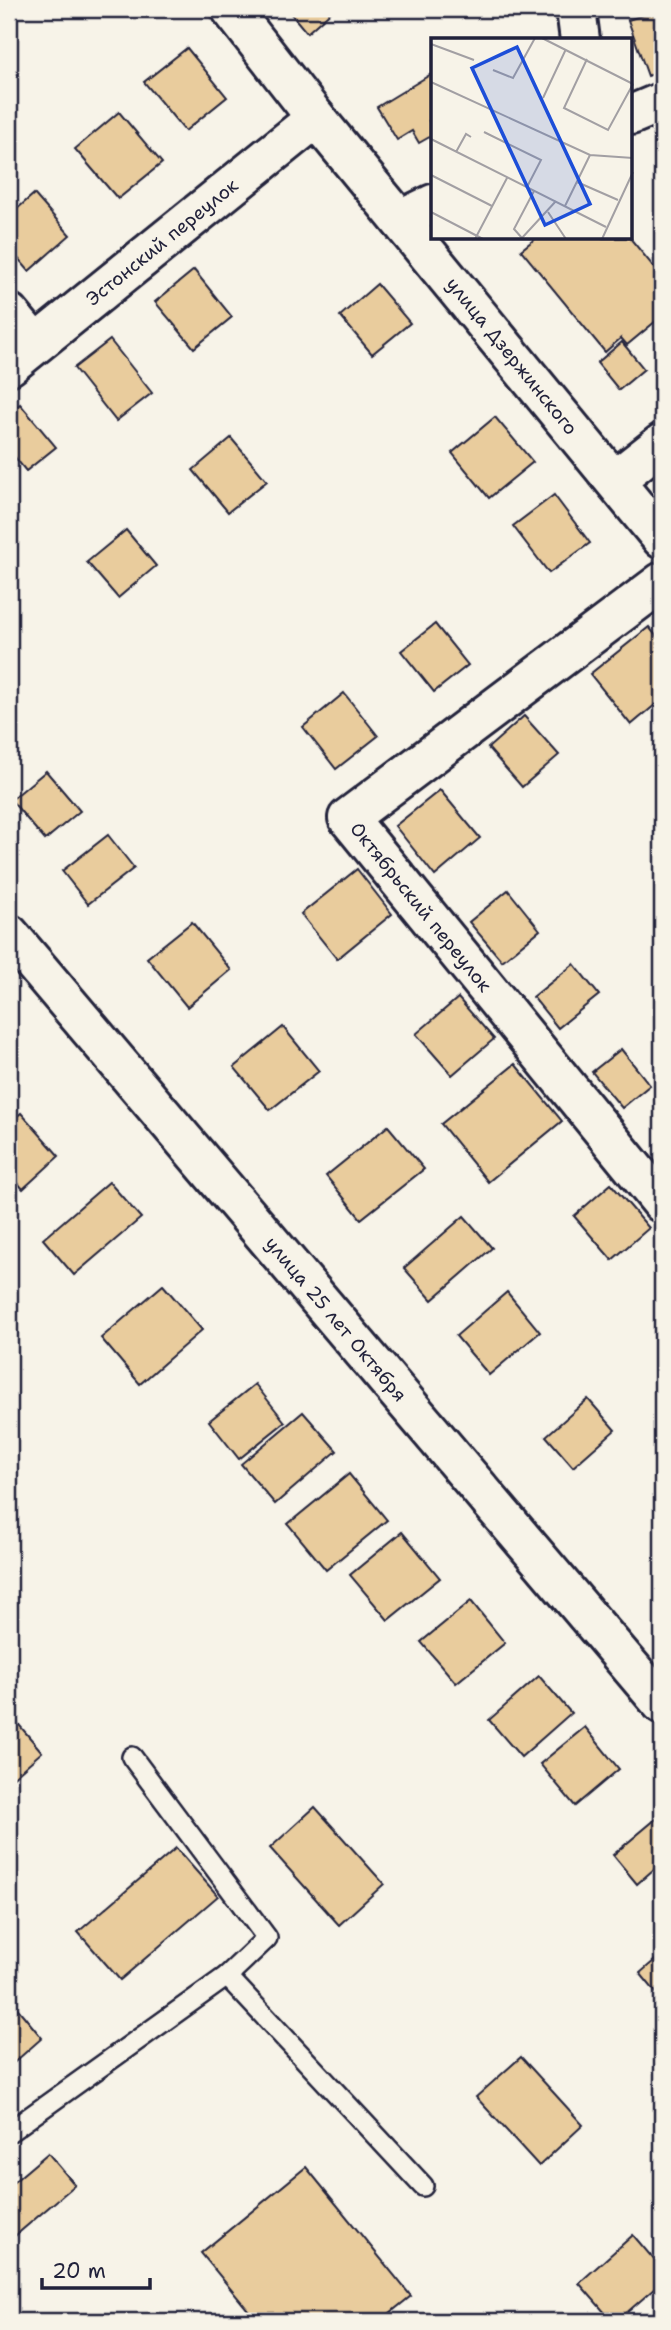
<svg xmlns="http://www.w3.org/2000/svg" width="671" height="2330" font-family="'Shantell Sans',sans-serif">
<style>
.building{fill:#e9cc9d;stroke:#22223b;stroke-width:2}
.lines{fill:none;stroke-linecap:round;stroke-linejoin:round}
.service-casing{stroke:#22223b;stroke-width:24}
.minor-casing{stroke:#22223b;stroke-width:44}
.tertiary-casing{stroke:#22223b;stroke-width:44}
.service{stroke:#f7f3e8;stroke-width:19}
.minor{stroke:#f7f3e8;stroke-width:38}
.tertiary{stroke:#f7f3e8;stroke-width:38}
.labels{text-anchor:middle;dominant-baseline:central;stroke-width:6;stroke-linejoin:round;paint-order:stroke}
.street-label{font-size:19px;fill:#22223b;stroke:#f7f3e8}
.inset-road{fill:none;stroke:#a29fa3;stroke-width:2}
.view{fill:#1d4ed8;fill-opacity:0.15;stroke:#1d4ed8;stroke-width:3.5}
.inset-edge{fill:none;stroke:#22223b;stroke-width:3.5}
</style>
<rect width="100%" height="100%" fill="#f7f3e8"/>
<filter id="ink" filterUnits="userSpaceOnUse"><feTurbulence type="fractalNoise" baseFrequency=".0143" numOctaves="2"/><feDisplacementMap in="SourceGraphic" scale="14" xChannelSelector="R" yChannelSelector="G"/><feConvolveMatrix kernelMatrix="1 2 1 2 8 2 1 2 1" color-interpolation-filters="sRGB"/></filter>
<g filter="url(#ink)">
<g class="building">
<path d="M 287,9 L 334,9 L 307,33 Z"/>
<path d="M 662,9 L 662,71 L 648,76 L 628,20 Z"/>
<path d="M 187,48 L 227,97 L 185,131 L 144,82 Z"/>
<path d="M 433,73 L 433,119 L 429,121 L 433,128 L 433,135 L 419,143 L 412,131 L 397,140 L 377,107 Z"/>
<path d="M 119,112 L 162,163 L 118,199 L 75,149 Z"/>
<path d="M 34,194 L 70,235 L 29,271 L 9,248 L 9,216 Z"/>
<path d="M 536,238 L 630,238 L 662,277 L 662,316 L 627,345 L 621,338 L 605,352 L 521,250 Z"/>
<path d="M 194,270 L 232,317 L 194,348 L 155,302 Z"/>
<path d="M 377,284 L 410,323 L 372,354 L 340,316 Z"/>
<path d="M 110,340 L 152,393 L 116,421 L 74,368 Z"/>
<path d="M 622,342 L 644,369 L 619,390 L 597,363 Z"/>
<path d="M 20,404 L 56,447 L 26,471 L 9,450 L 9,413 Z"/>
<path d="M 495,417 L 533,462 L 489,498 L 452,453 Z"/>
<path d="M 231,438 L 267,481 L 228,512 L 193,470 Z"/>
<path d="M 554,495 L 590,543 L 549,573 L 513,526 Z"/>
<path d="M 126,530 L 156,566 L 118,598 L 87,562 Z"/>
<path d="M 435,624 L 468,665 L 434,692 L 401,651 Z"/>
<path d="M 649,627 L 662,643 L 662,699 L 631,725 L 590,674 Z"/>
<path d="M 344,693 L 378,736 L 336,769 L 303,727 Z"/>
<path d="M 524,716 L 559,755 L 522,787 L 488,748 Z"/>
<path d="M 46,771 L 80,811 L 45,840 L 11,800 Z"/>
<path d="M 440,790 L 480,838 L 435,876 L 395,826 Z"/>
<path d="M 108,835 L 134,868 L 88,904 L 62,871 Z"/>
<path d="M 357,869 L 392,914 L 337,959 L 301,914 Z"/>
<path d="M 508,890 L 540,930 L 502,961 L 469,922 Z"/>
<path d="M 192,922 L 231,970 L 187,1007 L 147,958 Z"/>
<path d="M 574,964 L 599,995 L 558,1028 L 533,997 Z"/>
<path d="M 458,998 L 494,1039 L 452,1075 L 416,1034 Z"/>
<path d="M 283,1027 L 319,1071 L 270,1110 L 234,1067 Z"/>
<path d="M 621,1049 L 650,1085 L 622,1108 L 592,1072 Z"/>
<path d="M 515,1064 L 562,1121 L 488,1182 L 441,1124 Z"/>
<path d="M 21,1113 L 59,1156 L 23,1189 L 9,1173 L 9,1123 Z"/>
<path d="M 388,1126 L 424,1169 L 361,1219 L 326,1176 Z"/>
<path d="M 109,1182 L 141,1218 L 74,1275 L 43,1239 Z"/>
<path d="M 611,1184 L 649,1228 L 612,1260 L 574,1216 Z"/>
<path d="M 464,1216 L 492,1248 L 432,1300 L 404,1268 Z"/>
<path d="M 163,1285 L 202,1330 L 140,1384 L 101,1338 Z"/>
<path d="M 507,1292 L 540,1332 L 489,1375 L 456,1336 Z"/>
<path d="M 255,1384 L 285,1422 L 239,1459 L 209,1421 Z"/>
<path d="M 588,1399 L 615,1430 L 573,1467 L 546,1436 Z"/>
<path d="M 303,1412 L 337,1451 L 275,1504 L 241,1464 Z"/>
<path d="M 349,1474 L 387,1520 L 326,1570 L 288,1524 Z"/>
<path d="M 402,1532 L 440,1578 L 388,1620 L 350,1575 Z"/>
<path d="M 471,1601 L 505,1643 L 456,1683 L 421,1642 Z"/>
<path d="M 539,1676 L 571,1713 L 521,1757 L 489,1720 Z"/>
<path d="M 9,1713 L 42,1752 L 9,1781 Z"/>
<path d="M 585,1727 L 619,1769 L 575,1806 L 540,1764 Z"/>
<path d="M 315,1807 L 384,1884 L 339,1925 L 270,1848 Z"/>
<path d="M 656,1819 L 662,1826 L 662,1862 L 637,1884 L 613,1855 Z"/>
<path d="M 176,1848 L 218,1896 L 120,1980 L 78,1932 Z"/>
<path d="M 662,1954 L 662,2000 L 640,1973 Z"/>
<path d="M 9,1998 L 42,2038 L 9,2067 Z"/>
<path d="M 521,2057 L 583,2125 L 539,2166 L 476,2097 Z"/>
<path d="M 48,2153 L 75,2185 L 9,2241 L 9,2186 Z"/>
<path d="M 306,2167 L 411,2296 L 380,2321 L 257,2321 L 201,2253 Z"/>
<path d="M 633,2235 L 662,2269 L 662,2282 L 617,2321 L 612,2321 L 579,2283 Z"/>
</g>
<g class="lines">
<defs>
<g id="service">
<path d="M 132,1757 L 267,1938 L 227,1976"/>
<path d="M 9,2132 L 227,1976 L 423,2186"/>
</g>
<g id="minor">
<path d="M 576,9 L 580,40"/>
<path d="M 631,115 L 662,102"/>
<path d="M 400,220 L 433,204"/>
<path d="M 9,313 L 35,344"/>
<path d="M 9,366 L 316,118"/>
<path d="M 615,480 L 662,443"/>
<path d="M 662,582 L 348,818 L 662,1203"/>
<path d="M 9,934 L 662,1704"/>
</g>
<path id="tertiary" d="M 231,9 L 316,118 L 662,539"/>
</defs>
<use href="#service" class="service-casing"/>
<use href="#minor" class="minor-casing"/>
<use href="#tertiary" class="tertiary-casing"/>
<use href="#service" class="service"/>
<use href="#minor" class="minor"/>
<use href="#tertiary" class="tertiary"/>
</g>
</g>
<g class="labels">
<g class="street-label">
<text transform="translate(162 242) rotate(-39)">Эстонский переулок</text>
<text transform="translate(512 356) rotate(51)">улица Дзержинского</text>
<text transform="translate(421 907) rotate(51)">Октябрьский переулок</text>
<text transform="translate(336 1319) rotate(50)">улица 25 лет Октября</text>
</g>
</g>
<g transform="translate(431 38)">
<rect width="201" height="201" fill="#f7f3e8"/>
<path class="inset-road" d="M 111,0 L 202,46M 0,6 L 43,22M 156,21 L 133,70 L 177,92 L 202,46M 62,32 L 82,40 L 104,0M 0,44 L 159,117 L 202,120M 112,60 L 135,11M 53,94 L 110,122 L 96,149M 0,101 L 175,189M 25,114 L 35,96 L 40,99M 0,137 L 61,168M 146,144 L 187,162M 134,168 L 159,117M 0,174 L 52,201M 117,174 L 135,201M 91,200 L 83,191 L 103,153M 44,201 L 76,140M 90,201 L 125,163M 171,201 L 202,134"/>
<path class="view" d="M 86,9 L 159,166 L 114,187 L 41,30 Z"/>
<rect width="201" height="201" class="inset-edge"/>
</g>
<rect width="671" height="2330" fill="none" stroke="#f7f3e8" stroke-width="35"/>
<rect x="18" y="18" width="636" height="2295" fill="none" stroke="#22223b" stroke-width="2.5" filter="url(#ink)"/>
<path d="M42 2278v10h108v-10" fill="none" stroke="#22223b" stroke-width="3.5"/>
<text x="52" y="2278" font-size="21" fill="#22223b" stroke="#f7f3e8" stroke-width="5" paint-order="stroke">20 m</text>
</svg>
